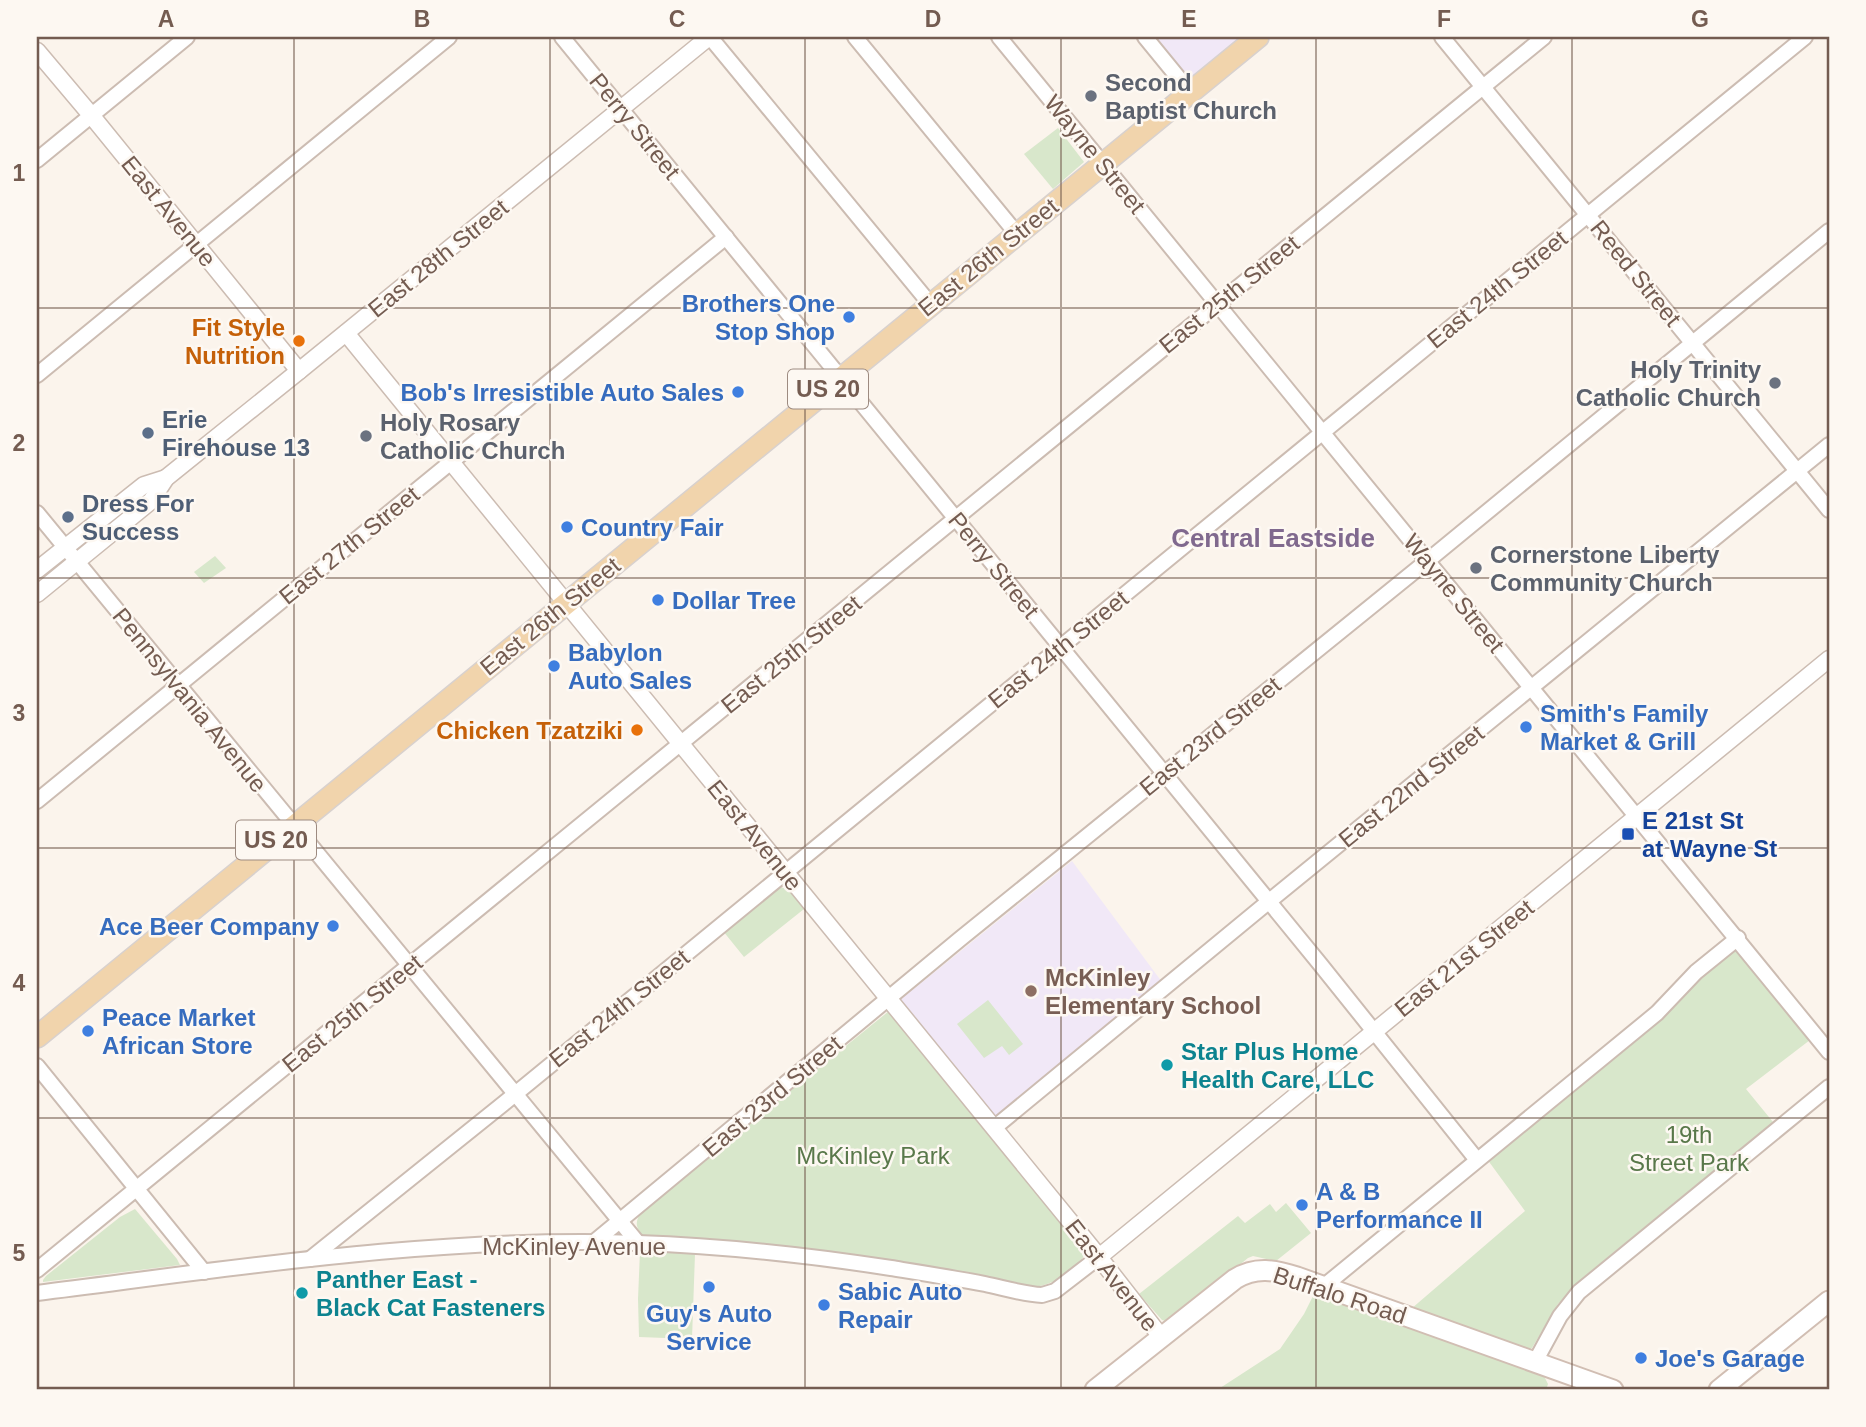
<svg xmlns="http://www.w3.org/2000/svg" width="1866" height="1427" font-family="Helvetica,sans-serif">
<style>
.education{fill:#f1e8f7}
.green{fill:#d8e7cb}
.lines{fill:none;stroke-linecap:round;stroke-linejoin:round}
.minor-casing{stroke:#ccbcb2;stroke-width:18}
.tertiary-casing{stroke:#ccbcb2;stroke-width:19}
.secondary-casing{stroke:#d1beb3;stroke-width:23}
.primary-casing{stroke:#d8d1ce;stroke-width:24}
.minor{stroke:#fff;stroke-width:14}
.tertiary{stroke:#fff;stroke-width:16}
.secondary{stroke:#fff;stroke-width:19}
.primary{stroke:#f1d4ac;stroke-width:21}
.grid{fill:none;stroke:#745c51;stroke-width:2;stroke-opacity:0.55}
.worship-dot{fill:#6b7280;stroke:#fdf8f2;stroke-width:2.5}
.shop-dot{fill:#3f7fe0;stroke:#fdf8f2;stroke-width:2.5}
.food-dot{fill:#e8710a;stroke:#fdf8f2;stroke-width:2.5}
.service-dot{fill:#5c6f8a;stroke:#fdf8f2;stroke-width:2.5}
.transit-dot{fill:#1a4fb4;stroke:#fdf8f2;stroke-width:2.5}
.education-dot{fill:#8d6e63;stroke:#fdf8f2;stroke-width:2.5}
.culture-dot{fill:#0f9aa8;stroke:#fdf8f2;stroke-width:2.5}
.labels{text-anchor:middle;dominant-baseline:central;stroke-width:5;stroke-linejoin:round;paint-order:stroke}
.shield{fill:#fdf8f2;stroke:#9d8b81;stroke-width:2}
.shield-label{font-size:23px;font-weight:bold;fill:#745c51}
.worship-label{font-size:24px;font-weight:bold;fill:#5b616d;stroke:#fdf8f2;text-anchor:start}
.street-label{font-size:24px;fill:#745c51;stroke:#fdf8f2}
.shop-label{font-size:24px;font-weight:bold;fill:#366cbe;stroke:#fdf8f2;text-anchor:start}
.food-label{font-size:24px;font-weight:bold;fill:#c56008;stroke:#fdf8f2;text-anchor:end}
.service-label{font-size:24px;font-weight:bold;fill:#4e5e75;stroke:#fdf8f2;text-anchor:start}
.transit-label{font-size:24px;font-weight:bold;fill:#164399;stroke:#fdf8f2;text-anchor:start}
.education-label{font-size:24px;font-weight:bold;fill:#785e54;stroke:#fdf8f2;text-anchor:start}
.culture-label{font-size:24px;font-weight:bold;fill:#0d838f;stroke:#fdf8f2;text-anchor:start}
.park-label{font-size:24px;fill:#59784a;stroke:#fdf8f2}
.neighbourhood-label{font-size:26px;font-weight:bold;fill:#80698e;stroke:#fdf8f2}
.neatline{fill:none;stroke:#745c51;stroke-width:2.5}
.grid-label{font-size:23px;text-anchor:middle;font-weight:bold;fill:#745c51}
</style>
<rect width="100%" height="100%" fill="#fbf4ec"/>
<g class="education">
<path d="M 1152,37 L 1243,37 L 1191,80 L 1188,80 Z"/>
<path d="M 1072,861 L 1162,982 L 996,1117 L 900,1000 Z"/>
</g>
<g class="green">
<path d="M 1058,128 L 1084,162 L 1053,189 L 1024,154 Z"/>
<path d="M 215,556 L 226,568 L 204,583 L 194,572 Z"/>
<path d="M 778,887 C 790,887 797,900 804,909 L 744,957 L 723,931 Z"/>
<path d="M 1735,949 L 1737,950 L 1810,1040 L 1746,1089 L 1773,1122 L 1585,1276 L 1558,1304 L 1532,1348 L 1528,1350 L 1411,1309 L 1525,1211 L 1487,1159 L 1693,982 Z"/>
<path d="M 988,1000 L 1023,1044 L 1009,1055 L 1002,1046 L 984,1058 L 957,1024 Z"/>
<path d="M 889,1011 L 1083,1248 L 1084,1256 C 1074,1272 1052,1286 1032,1287 L 960,1273 L 645,1237 C 636,1229 634,1223 641,1212 Z"/>
<path d="M 1286,1203 L 1311,1233 L 1276,1261 L 1253,1256 L 1248,1258 L 1169,1322 L 1162,1320 L 1139,1294 L 1238,1216 L 1245,1223 L 1270,1204 L 1276,1212 Z"/>
<path d="M 135,1209 L 177,1259 L 180,1265 L 43,1282 L 43,1280 L 46,1276 L 120,1217 Z"/>
<path d="M 640,1251 L 695,1254 L 692,1339 L 639,1337 L 638,1299 Z"/>
<path d="M 1315,1292 L 1543,1374 L 1548,1384 L 1546,1390 L 1217,1390 L 1280,1349 L 1304,1314 Z"/>
</g>
<g class="lines">
<defs>
<g id="minor">
<path d="M 562,37 L 1320,964 L 1477,1160"/>
<path d="M 710,37 L 931,305"/>
<path d="M 855,37 L 1017,234"/>
<path d="M 999,37 L 1829,1052"/>
<path d="M 1145,37 L 1190,92"/>
<path d="M 1442,37 L 1829,510"/>
<path d="M 37,160 L 187,37"/>
<path d="M 37,375 L 449,37"/>
<path d="M 37,513 L 638,1243"/>
<path d="M 37,801 L 726,237"/>
<path d="M 37,1066 L 204,1272"/>
<path d="M 994,1128 L 1278,894 L 1829,445"/>
<path d="M 593,1243 L 960,939 L 1437,553 L 1829,231"/>
<path d="M 310,1259 L 503,1104 L 1805,37"/>
<path d="M 37,1270 L 1544,37"/>
<path d="M 1323,1287 L 1657,1013 L 1696,972 L 1738,938"/>
<path d="M 37,1293 C 236,1268 436,1236 638,1243 C 723,1246 807,1255 891,1268 C 922,1273 954,1278 985,1284 C 1004,1288 1023,1294 1042,1295 L 1055,1291 L 1099,1257"/>
<path d="M 1535,1362 L 1560,1316 L 1579,1292 L 1829,1087"/>
</g>
<g id="tertiary">
<path d="M 37,51 L 91,115 L 299,371"/>
<path d="M 346,333 L 1091,1247 L 1162,1338"/>
<path d="M 37,570 L 144,485 L 166,478"/>
<path d="M 37,594 L 151,501 L 166,478 L 299,371 L 709,37"/>
<path d="M 1099,1257 L 1829,659"/>
</g>
<g id="secondary">
<path d="M 1095,1390 L 1235,1279 C 1256,1266 1275,1270 1297,1277 L 1613,1390"/>
<path d="M 1719,1390 L 1829,1301"/>
</g>
<path id="primary" d="M 37,1037 L 1258,37"/>
</defs>
<use href="#minor" class="minor-casing"/>
<use href="#tertiary" class="tertiary-casing"/>
<use href="#secondary" class="secondary-casing"/>
<use href="#primary" class="primary-casing"/>
<use href="#minor" class="minor"/>
<use href="#tertiary" class="tertiary"/>
<use href="#secondary" class="secondary"/>
<use href="#primary" class="primary"/>
</g>
<path class="grid" d="M 294,37 L 294,1390M 550,37 L 550,1390M 805,37 L 805,1390M 1061,37 L 1061,1390M 1316,37 L 1316,1390M 1572,37 L 1572,1390M 37,308 L 1829,308M 37,578 L 1829,578M 37,848 L 1829,848M 37,1118 L 1829,1118"/>
<g class="worship-dot">
<circle cx="1091" cy="96" r="7"/>
<circle cx="1775" cy="383" r="7"/>
<circle cx="366" cy="436" r="7"/>
<circle cx="1476" cy="568" r="7"/>
</g>
<g class="shop-dot">
<circle cx="849" cy="317" r="7"/>
<circle cx="738" cy="392" r="7"/>
<circle cx="567" cy="527" r="7"/>
<circle cx="658" cy="600" r="7"/>
<circle cx="554" cy="666" r="7"/>
<circle cx="1526" cy="727" r="7"/>
<circle cx="333" cy="926" r="7"/>
<circle cx="88" cy="1031" r="7"/>
<circle cx="1302" cy="1205" r="7"/>
<circle cx="709" cy="1287" r="7"/>
<circle cx="824" cy="1305" r="7"/>
<circle cx="1641" cy="1358" r="7"/>
</g>
<g class="food-dot">
<circle cx="299" cy="341" r="7"/>
<circle cx="637" cy="730" r="7"/>
</g>
<g class="service-dot">
<circle cx="148" cy="433" r="7"/>
<circle cx="68" cy="517" r="7"/>
</g>
<rect class="transit-dot" x="1621" y="827" width="14" height="14" rx="3.5"/>
<circle class="education-dot" cx="1031" cy="991" r="7"/>
<g class="culture-dot">
<circle cx="1167" cy="1065" r="7"/>
<circle cx="302" cy="1293" r="7"/>
</g>
<g class="labels">
<g class="shield">
<rect x="788" y="369.5" width="80" height="39" rx="5"/>
<rect x="236" y="820.5" width="80" height="39" rx="5"/>
</g>
<g class="shield-label">
<text x="828" y="389">US 20</text>
<text x="276" y="840">US 20</text>
</g>
<g class="worship-label">
<text x="1105" y="82">Second<tspan x="1105" dy="28">Baptist Church</tspan></text>
<text x="1761" y="369" text-anchor="end">Holy Trinity<tspan x="1761" dy="28">Catholic Church</tspan></text>
<text x="380" y="422">Holy Rosary<tspan x="380" dy="28">Catholic Church</tspan></text>
<text x="1490" y="554">Cornerstone Liberty<tspan x="1490" dy="28">Community Church</tspan></text>
</g>
<g class="street-label">
<text transform="translate(635 126) rotate(51)">Perry Street</text>
<text transform="translate(1095 154) rotate(51)">Wayne Street</text>
<text transform="translate(169 211) rotate(51)">East Avenue</text>
<text transform="translate(988 257) rotate(-39)">East 26th Street</text>
<text transform="translate(438 258) rotate(-39)">East 28th Street</text>
<text transform="translate(1636 273) rotate(51)">Reed Street</text>
<text transform="translate(1497 289) rotate(-39)">East 24th Street</text>
<text transform="translate(1229 294) rotate(-39)">East 25th Street</text>
<text transform="translate(349 545) rotate(-39)">East 27th Street</text>
<text transform="translate(994 565) rotate(51)">Perry Street</text>
<text transform="translate(1454 593) rotate(51)">Wayne Street</text>
<text transform="translate(550 616) rotate(-39)">East 26th Street</text>
<text transform="translate(1058 649) rotate(-39)">East 24th Street</text>
<text transform="translate(791 654) rotate(-39)">East 25th Street</text>
<text transform="translate(190 700) rotate(51)">Pennsylvania Avenue</text>
<text transform="translate(1210 736) rotate(-39)">East 23rd Street</text>
<text transform="translate(1411 786) rotate(-39)">East 22nd Street</text>
<text transform="translate(755 835) rotate(51)">East Avenue</text>
<text transform="translate(1464 958) rotate(-39)">East 21st Street</text>
<text transform="translate(619 1008) rotate(-39)">East 24th Street</text>
<text transform="translate(352 1013) rotate(-39)">East 25th Street</text>
<text transform="translate(772 1096) rotate(-40)">East 23rd Street</text>
<text x="574" y="1246">McKinley Avenue</text>
<text transform="translate(1112 1275) rotate(52)">East Avenue</text>
<text transform="translate(1340 1295) rotate(18)">Buffalo Road</text>
</g>
<g class="shop-label">
<text x="835" y="303" text-anchor="end">Brothers One<tspan x="835" dy="28">Stop Shop</tspan></text>
<text x="724" y="392" text-anchor="end">Bob's Irresistible Auto Sales</text>
<text x="581" y="527">Country Fair</text>
<text x="672" y="600">Dollar Tree</text>
<text x="568" y="652">Babylon<tspan x="568" dy="28">Auto Sales</tspan></text>
<text x="1540" y="713">Smith's Family<tspan x="1540" dy="28">Market &amp; Grill</tspan></text>
<text x="319" y="926" text-anchor="end">Ace Beer Company</text>
<text x="102" y="1017">Peace Market<tspan x="102" dy="28">African Store</tspan></text>
<text x="1316" y="1191">A &amp; B<tspan x="1316" dy="28">Performance II</tspan></text>
<text x="838" y="1291">Sabic Auto<tspan x="838" dy="28">Repair</tspan></text>
<text x="709" y="1313" text-anchor="middle">Guy's Auto<tspan x="709" dy="28">Service</tspan></text>
<text x="1655" y="1358">Joe's Garage</text>
</g>
<g class="food-label">
<text x="285" y="327">Fit Style<tspan x="285" dy="28">Nutrition</tspan></text>
<text x="623" y="730">Chicken Tzatziki</text>
</g>
<g class="service-label">
<text x="162" y="419">Erie<tspan x="162" dy="28">Firehouse 13</tspan></text>
<text x="82" y="503">Dress For<tspan x="82" dy="28">Success</tspan></text>
</g>
<g class="transit-label">
<text x="1642" y="820">E 21st St<tspan x="1642" dy="28">at Wayne St</tspan></text>
</g>
<g class="education-label">
<text x="1045" y="977">McKinley<tspan x="1045" dy="28">Elementary School</tspan></text>
</g>
<g class="culture-label">
<text x="1181" y="1051">Star Plus Home<tspan x="1181" dy="28">Health Care, LLC</tspan></text>
<text x="316" y="1279">Panther East -<tspan x="316" dy="28">Black Cat Fasteners</tspan></text>
</g>
<g class="park-label">
<text x="1689" y="1134">19th<tspan x="1689" dy="28">Street Park</tspan></text>
<text x="873" y="1155">McKinley Park</text>
</g>
<g class="neighbourhood-label">
<text x="1273" y="538">Central Eastside</text>
</g>
</g>
<rect width="1866" height="1427" fill="none" stroke="#fdf8f2" stroke-width="77"/>
<rect x="38" y="38" width="1790" height="1350" class="neatline"/>
<g class="grid-label">
<text x="166" y="27">A</text>
<text x="422" y="27">B</text>
<text x="677" y="27">C</text>
<text x="933" y="27">D</text>
<text x="1189" y="27">E</text>
<text x="1444" y="27">F</text>
<text x="1700" y="27">G</text>
<text x="19" y="181">1</text>
<text x="19" y="451">2</text>
<text x="19" y="721">3</text>
<text x="19" y="991">4</text>
<text x="19" y="1261">5</text>
</g>
</svg>
